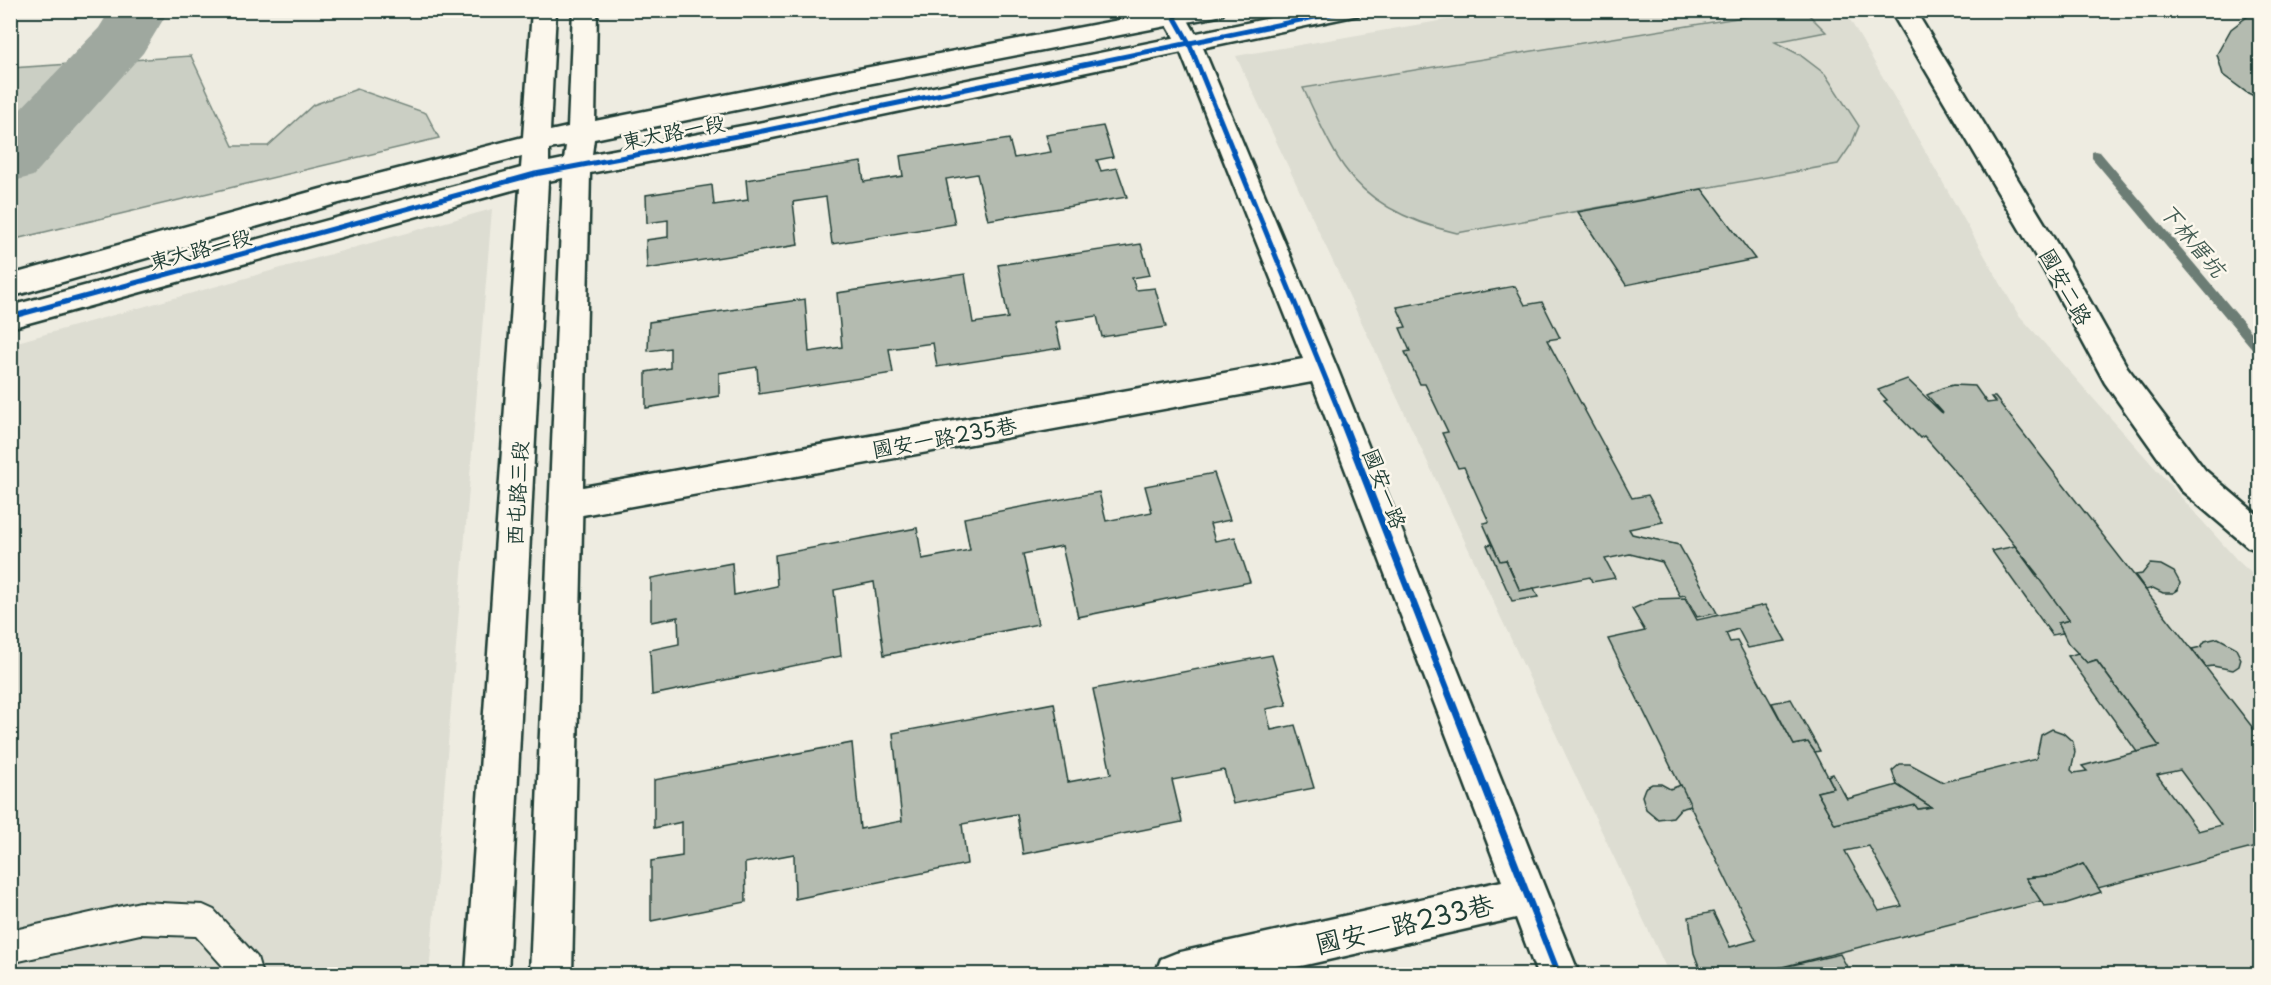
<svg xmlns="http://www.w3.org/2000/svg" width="2271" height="985" font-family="'Playpen Sans','LXGW WenKai TC',sans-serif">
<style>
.built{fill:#ddddd2}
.green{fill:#cbcfc4;stroke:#75867c;stroke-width:1.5}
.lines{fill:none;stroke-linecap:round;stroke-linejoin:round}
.stream{fill:#6c7d74;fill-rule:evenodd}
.river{fill:#9fa89f;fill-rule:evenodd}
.building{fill:#b4bbb0;stroke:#1f3d34;stroke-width:1.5;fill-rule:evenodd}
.lane-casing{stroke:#1f3d34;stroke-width:4}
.street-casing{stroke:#1f3d34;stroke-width:5}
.secondary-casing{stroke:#1f3d34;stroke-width:5}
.lane{fill:#fbf7ec;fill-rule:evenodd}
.street{fill:#fbf7ec;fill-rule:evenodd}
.secondary{fill:#fbf7ec;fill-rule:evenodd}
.cycleway-far1-casing{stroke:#fbf7ec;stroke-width:8}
.cycleway-casing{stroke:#fbf7ec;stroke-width:10}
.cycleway-far1{stroke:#0057b8;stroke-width:5}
.cycleway{stroke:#0057b8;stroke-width:7}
.labels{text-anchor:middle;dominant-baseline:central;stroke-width:5;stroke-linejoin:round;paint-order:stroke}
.street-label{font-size:21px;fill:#1f3d34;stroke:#fbf7ec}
.water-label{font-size:22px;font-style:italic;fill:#455d54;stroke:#fbf7ec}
.near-street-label{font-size:26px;fill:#1f3d34;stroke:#fbf7ec}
</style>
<rect width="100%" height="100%" fill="#eeece1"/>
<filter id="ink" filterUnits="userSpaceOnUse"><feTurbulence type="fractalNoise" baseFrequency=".0167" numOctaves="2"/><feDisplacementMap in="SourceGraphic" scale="12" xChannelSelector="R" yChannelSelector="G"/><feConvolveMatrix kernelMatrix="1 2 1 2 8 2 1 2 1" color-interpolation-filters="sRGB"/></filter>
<g filter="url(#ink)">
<g class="built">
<path d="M 1497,11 L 1845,11 L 2018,314 L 2237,560 L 2260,581 L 2260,974 L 1669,974 L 1236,56 Z"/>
<path d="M 492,209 L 429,974 L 11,974 L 10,344 Z"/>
</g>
<g class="green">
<path d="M 1787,10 L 1805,11 L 1826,32 L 1775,42 L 1800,55 L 1825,74 L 1859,126 L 1851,145 L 1838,164 L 1457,233 C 1413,223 1370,205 1344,167 C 1327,143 1316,114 1303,88 Z"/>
<path d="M 191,56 L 233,146 L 268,146 L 313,105 L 357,89 L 426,113 L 439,138 L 11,240 L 11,68 Z"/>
</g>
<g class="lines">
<path class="stream" d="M 2096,151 L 2100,152 L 2260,342 L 2260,355 L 2256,353 L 2092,158 L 2092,152 Z"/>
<path class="river" d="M 110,10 L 169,10 L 143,53 L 33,176 L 10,182 L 10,120 L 99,28 Z"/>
</g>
<g class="building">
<path d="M 2256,10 L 2260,10 L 2260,99 L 2246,92 L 2223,75 L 2217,54 L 2231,29 Z"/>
<path d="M 1103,126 L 1113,157 L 1097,160 L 1101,171 L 1117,168 L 1127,197 L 988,220 L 977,174 L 946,179 L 955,224 L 832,244 L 826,197 L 793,202 L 798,245 L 647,269 L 646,240 L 668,237 L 668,220 L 647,223 L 646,195 L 712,185 L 714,205 L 748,200 L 746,180 L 861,162 L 864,182 L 903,176 L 900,156 L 1009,139 L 1014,158 L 1051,152 L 1046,135 Z"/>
<path d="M 1702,189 L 1755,259 L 1626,285 L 1578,212 Z"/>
<path d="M 1141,244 L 1150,275 L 1132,278 L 1136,290 L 1155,288 L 1166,327 L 1102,337 L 1097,316 L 1055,322 L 1061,348 L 937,367 L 933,343 L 889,349 L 893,373 L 759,394 L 757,367 L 719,373 L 719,396 L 646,408 L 646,372 L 670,368 L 670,348 L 648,351 L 649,322 L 805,299 L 809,352 L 842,347 L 837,293 L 965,274 L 973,323 L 1008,318 L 998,265 Z"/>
<path d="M 1515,286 L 1525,305 L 1542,302 L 1560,338 L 1547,340 L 1632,498 L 1648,495 L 1663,522 L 1629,529 L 1632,534 L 1679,545 L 1717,613 L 1697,617 L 1685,595 L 1680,596 L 1662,562 L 1630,554 L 1605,559 L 1615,578 L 1592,582 L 1590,577 L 1520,591 L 1506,560 L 1500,561 L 1483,523 L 1489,522 L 1464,467 L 1458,468 L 1442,433 L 1448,432 L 1425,384 L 1420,384 L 1405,352 L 1410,351 L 1400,328 L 1406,327 L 1397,307 Z"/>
<path d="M 1907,379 L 1941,412 L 1943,413 L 1927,395 L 1942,388 L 1953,385 L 1975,386 L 1987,403 L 1995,402 L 1991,397 L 1995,397 L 2260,737 L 2260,846 L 2098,888 L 2083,864 L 2056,875 L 2026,878 L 2041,901 L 1754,974 L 1702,974 L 1694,953 L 1689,917 L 1713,912 L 1730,947 L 1756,940 L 1608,639 L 1645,631 L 1632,609 L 1655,599 L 1685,598 L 1697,620 L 1765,605 L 1786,641 L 1748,648 L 1738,629 L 1726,633 L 1730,642 L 1737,641 L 1794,745 L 1808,742 L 1815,752 L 1834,788 L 1817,792 L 1835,824 L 1915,805 L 1918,809 L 1931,807 L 1897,785 L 1892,771 L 1900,764 L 1910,764 L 1943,782 L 2036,759 L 2041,735 L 2052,729 L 2063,733 L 2073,742 L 2075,752 L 2071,770 L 2074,773 L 2087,771 L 2082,766 L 2159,746 L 2096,660 L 2087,663 L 2068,643 L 2058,623 L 2069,620 L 2035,575 L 2038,575 L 1967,485 L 1924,436 L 1920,438 L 1884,401 L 1887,400 L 1878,390 ZM 2180,770 L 2221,825 L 2198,831 L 2157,775 ZM 1869,846 L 1902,906 L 1879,911 L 1845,851 Z"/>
<path d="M 1214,473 L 1230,520 L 1210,524 L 1215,541 L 1235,537 L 1250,582 L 1078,617 L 1062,546 L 1023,554 L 1038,624 L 884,655 L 874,582 L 834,590 L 841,656 L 652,695 L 650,650 L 679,644 L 678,617 L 651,622 L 651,578 L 732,563 L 734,595 L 777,586 L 775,555 L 917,528 L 922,559 L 970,550 L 964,518 L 1099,492 L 1106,521 L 1152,512 L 1145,486 Z"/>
<path d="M 1492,544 L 1500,561 L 1506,560 L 1520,591 L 1534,588 L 1538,597 L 1512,601 L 1487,545 Z"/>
<path d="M 2015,546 L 2069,620 L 2058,623 L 2063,633 L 2052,635 L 1992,551 Z"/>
<path d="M 2150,564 L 2161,565 L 2174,572 L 2180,583 L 2178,590 L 2173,593 L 2163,593 L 2153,588 L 2146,590 L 2135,575 L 2142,574 Z"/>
<path d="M 2218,638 L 2235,647 L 2241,659 L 2239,666 L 2233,670 L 2213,666 L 2206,667 L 2192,649 L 2201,647 L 2205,641 Z"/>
<path d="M 2078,653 L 2087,663 L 2096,660 L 2159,746 L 2137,752 L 2068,656 Z"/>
<path d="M 1272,655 L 1287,705 L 1266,709 L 1271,730 L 1295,725 L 1314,788 L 1233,804 L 1224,770 L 1172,780 L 1182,822 L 1023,854 L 1017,814 L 962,824 L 967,864 L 795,899 L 794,854 L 745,863 L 746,902 L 651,921 L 651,861 L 682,856 L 682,822 L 654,828 L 654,780 L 852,743 L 860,829 L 902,821 L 893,733 L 1054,703 L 1068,782 L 1111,774 L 1093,689 Z"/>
<path d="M 1791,699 L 1820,751 L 1815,752 L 1808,742 L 1794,745 L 1772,703 Z"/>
<path d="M 1833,774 L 1847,799 L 1897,785 L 1931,807 L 1918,809 L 1915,805 L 1835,824 L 1817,792 L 1834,788 L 1828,776 Z"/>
<path d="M 1652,784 L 1661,784 L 1670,789 L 1681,785 L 1691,806 L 1680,809 L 1673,817 L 1658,819 L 1646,809 L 1642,796 L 1645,788 Z"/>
<path d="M 2083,864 L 2101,892 L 2064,904 L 2044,906 L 2026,878 L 2056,875 Z"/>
<path d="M 1840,954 L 1851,974 L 1754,974 Z"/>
</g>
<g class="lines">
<defs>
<path id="lane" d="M 140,902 L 203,905 L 214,910 L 257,957 L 262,974 L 230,974 L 196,936 L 140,934 L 10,963 L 10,931 Z"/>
<path id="street" d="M 1175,10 L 1184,13 L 1201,43 L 1337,368 L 1579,974 L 1537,974 L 1516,918 L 1265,974 L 1155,974 L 1161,959 L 1176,953 L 1502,881 L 1312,382 L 566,518 L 554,514 L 549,504 L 554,494 L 566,490 L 1303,359 L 1177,43 L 1163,18 L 1166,13 Z"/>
<g id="secondary">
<path d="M 532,10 L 556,10 L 550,131 L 568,127 L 573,10 L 597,10 L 595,121 L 790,82 L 1172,10 L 1225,10 L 1222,15 L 1213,17 L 790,99 L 594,139 L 592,154 L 758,123 L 1310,10 L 1361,10 L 1358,15 L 1349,17 L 758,141 L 590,173 L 572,974 L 530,974 L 563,178 L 548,181 L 508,974 L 466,974 L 520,188 L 10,328 L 10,306 L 521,168 L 522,156 L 339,203 L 10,297 L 10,275 L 339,184 L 523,137 ZM 566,146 L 564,159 L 549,162 L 549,149 Z"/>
<path d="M 1890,10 L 1915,10 L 2068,262 L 2127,367 L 2205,470 L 2260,517 L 2260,551 L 2248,547 L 2181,490 L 2105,383 L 2045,272 Z"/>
</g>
</defs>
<use href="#lane" class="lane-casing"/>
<use href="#street" class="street-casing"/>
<use href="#secondary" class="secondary-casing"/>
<use href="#lane" class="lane"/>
<use href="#street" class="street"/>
<use href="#secondary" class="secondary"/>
<defs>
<g id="cycleway-far1">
<path d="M 1175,18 L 1189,43 L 1345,426"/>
<path d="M 10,317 L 535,174 L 758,132 L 1349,10"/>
</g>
<path id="cycleway" d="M 1344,425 L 1558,974"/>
</defs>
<use href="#cycleway-far1" class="cycleway-far1-casing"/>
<use href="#cycleway" class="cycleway-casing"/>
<use href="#cycleway-far1" class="cycleway-far1"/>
<use href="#cycleway" class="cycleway"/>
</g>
</g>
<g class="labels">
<g class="street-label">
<text transform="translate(673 131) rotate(-11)">東大路一段</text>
<text transform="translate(200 248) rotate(-15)">東大路一段</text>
<text transform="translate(2067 286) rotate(61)">國安二路</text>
<text transform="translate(944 436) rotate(-10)">國安一路235巷</text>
<text transform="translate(1386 488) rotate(69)">國安一路</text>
<text transform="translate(516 493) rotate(-87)">西屯路三段</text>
</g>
<g class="water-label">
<text transform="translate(2194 239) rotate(50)">下林厝坑</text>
</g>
<g class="near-street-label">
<text transform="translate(1404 923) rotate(-13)">國安一路233巷</text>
</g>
</g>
<rect width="2271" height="985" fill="none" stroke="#fbf7ec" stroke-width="36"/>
<rect x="18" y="18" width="2235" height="949" fill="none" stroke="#1f3d34" stroke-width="2" filter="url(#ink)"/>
</svg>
